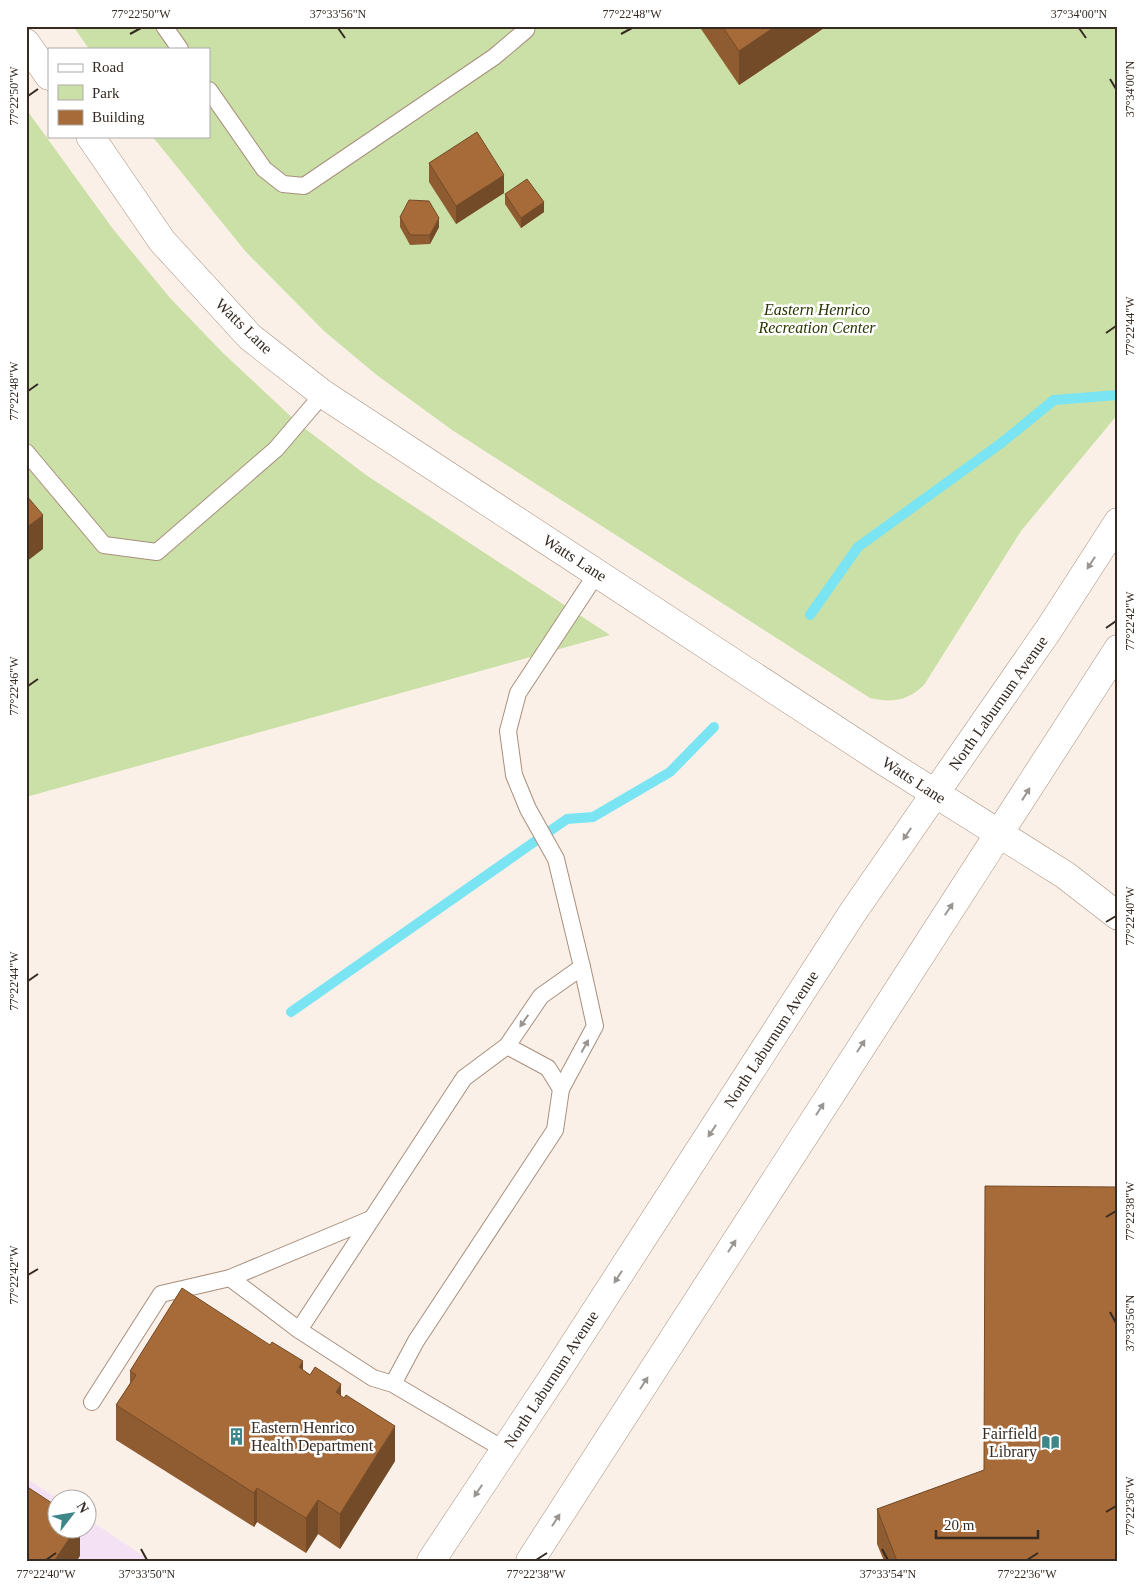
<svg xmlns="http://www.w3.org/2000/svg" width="1144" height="1587" font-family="'Times New Roman',serif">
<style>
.commercial{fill:#f4e2f4}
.green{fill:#cae0a6}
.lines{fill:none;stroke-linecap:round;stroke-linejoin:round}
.stream{stroke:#7ae4f3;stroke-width:10}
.lane-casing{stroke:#a88f7c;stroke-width:18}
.street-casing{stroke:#a88f7c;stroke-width:29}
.primary-casing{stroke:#a88f7c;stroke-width:29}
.lane{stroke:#fff;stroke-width:16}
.street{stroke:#fff;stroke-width:28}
.primary{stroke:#fff;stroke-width:28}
.wall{fill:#8f5c31}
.shaded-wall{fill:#744b28}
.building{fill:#a66b39;stroke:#744b28}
.oneway{fill:#9a9591}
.ticks{fill:none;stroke:#352b23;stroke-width:2}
.labels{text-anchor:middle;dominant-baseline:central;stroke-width:5;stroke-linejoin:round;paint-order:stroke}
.park-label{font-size:16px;font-style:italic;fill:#273600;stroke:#fff}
.street-label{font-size:16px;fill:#352b23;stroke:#fff}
.poi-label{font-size:16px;fill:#352b23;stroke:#fff;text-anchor:start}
.neatline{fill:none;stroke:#352b23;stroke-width:2}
.ticks-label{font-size:12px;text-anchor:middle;fill:#352b23}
</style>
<rect width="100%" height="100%" fill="#fbf0e8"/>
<path class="commercial" d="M 26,1478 L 58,1499 L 58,1530 L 88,1530 L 88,1519 L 151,1561 L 26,1561 Z"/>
<g class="green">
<path d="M 73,26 L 1118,26 L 1118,414 L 1021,531 L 924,685 C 908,701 891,703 870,698 L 452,430 L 378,376 L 324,331 L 246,252 L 152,136 L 209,136 L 209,49 L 89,49 Z"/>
<path d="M 26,109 L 113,229 L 171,299 L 223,353 L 299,424 L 366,475 L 610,635 L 26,797 Z"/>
</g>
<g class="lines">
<g class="stream">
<path d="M 810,615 L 858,547 L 1000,444 L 1054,400 L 1118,395"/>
<path d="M 291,1012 L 567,819 L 593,817 L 670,772 L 714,727"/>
</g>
<defs>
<g id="lane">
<path d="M 164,26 L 180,49"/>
<path d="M 209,90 L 264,169 L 283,184 L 304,186 L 494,57 L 526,30 L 527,26"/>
<path d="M 26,452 L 104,545 L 157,552 L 276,449 L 323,394"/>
<path d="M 582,967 L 556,859 L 528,809 L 514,775 L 508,731 L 518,693 L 597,573"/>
<path d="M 507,1046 L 541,996 L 582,967 L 595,1026 L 561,1089"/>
<path d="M 230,1278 L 299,1330"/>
<path d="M 393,1384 L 373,1378 L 299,1330 L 464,1078 L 507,1046 L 548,1068 L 561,1089 L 555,1130 L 416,1341 L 393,1384 L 505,1450"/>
<path d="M 92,1402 L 161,1294 L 230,1278 L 371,1219"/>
</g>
<g id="street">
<path d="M 26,43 L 49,76"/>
<path d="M 90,136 L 162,241 L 250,337 L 323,394 L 879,758 L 1065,875 L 1118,916"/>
</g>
<g id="primary">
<path d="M 431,1561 L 555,1374 L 853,912 L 1049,629 L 1118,522"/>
<path d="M 530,1561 C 725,1256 923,953 1118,649"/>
</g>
</defs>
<use href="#lane" class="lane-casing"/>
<use href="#street" class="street-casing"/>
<use href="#primary" class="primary-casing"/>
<use href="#lane" class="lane"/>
<use href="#street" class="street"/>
<use href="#primary" class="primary"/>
</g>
<g class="wall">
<path d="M 699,26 L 827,26 L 739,85 Z"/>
<path d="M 429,163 L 504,193 L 456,224 L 429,182 Z"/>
<path d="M 505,194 L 544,212 L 521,228 L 505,204 Z"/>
<path d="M 400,217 L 439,227 L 430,244 L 410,245 L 400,227 Z"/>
<path d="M 1118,1187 L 1117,1561 L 884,1561 L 877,1544 L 877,1509 L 984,1470 Z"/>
<path d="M 303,1370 L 341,1396 L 395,1461 L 340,1549 L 318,1534 L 306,1553 L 257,1522 L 254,1527 L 116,1440 L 116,1405 L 130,1383 L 130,1371 Z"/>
</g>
<g class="shaded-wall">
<path d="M 776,26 L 827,26 L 739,85 L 739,51 Z"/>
<path d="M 504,175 L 504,193 L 456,224 L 456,206 Z"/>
<path d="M 544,202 L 544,212 L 521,228 L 521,218 Z"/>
<path d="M 439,218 L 439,227 L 430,244 L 430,235 Z"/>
<path d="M 43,515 L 43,549 L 26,562 L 26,528 Z"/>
<path d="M 303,1361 L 303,1395 L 299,1367 Z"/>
<path d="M 341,1384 L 341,1418 L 336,1392 Z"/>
<path d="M 395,1426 L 395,1461 L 340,1549 L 340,1514 Z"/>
<path d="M 257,1488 L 257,1522 L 254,1527 L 254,1493 Z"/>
<path d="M 318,1500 L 318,1534 L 306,1553 L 306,1518 Z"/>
<path d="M 75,1530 L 80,1530 L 80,1556 L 77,1561 L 54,1561 Z"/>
</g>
<g class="building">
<path d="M 722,26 L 776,26 L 739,51 Z"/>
<path d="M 477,132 L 504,175 L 456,206 L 429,163 Z"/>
<path d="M 527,179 L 544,202 L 521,218 L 505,194 Z"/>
<path d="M 409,200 L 429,201 L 439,218 L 430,235 L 410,235 L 400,217 Z"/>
<path d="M 26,495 L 43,515 L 26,528 Z"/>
<path d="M 985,1186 L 1118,1187 L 1117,1561 L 897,1561 L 877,1509 L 984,1470 Z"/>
<path d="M 182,1288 L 270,1345 L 272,1342 L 303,1361 L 299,1367 L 310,1375 L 315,1367 L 341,1384 L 336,1392 L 344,1398 L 346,1395 L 395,1426 L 340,1514 L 318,1500 L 306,1518 L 257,1488 L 254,1493 L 116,1405 L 136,1375 L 130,1371 Z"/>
<path d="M 26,1486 L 58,1507 L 58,1530 L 75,1530 L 54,1561 L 26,1561 Z"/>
</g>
<defs><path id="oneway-solid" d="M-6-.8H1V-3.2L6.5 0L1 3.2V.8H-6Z" transform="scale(1.25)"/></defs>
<g class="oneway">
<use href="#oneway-solid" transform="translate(1091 563) rotate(123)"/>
<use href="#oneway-solid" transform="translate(1026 794) rotate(-58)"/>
<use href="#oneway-solid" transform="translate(907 834) rotate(124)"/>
<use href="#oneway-solid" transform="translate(949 909) rotate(-56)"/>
<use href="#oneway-solid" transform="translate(524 1021) rotate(125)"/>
<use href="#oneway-solid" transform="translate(585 1046) rotate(-61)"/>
<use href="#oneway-solid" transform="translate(861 1046) rotate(-57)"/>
<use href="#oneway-solid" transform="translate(820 1109) rotate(-57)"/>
<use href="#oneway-solid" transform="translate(712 1131) rotate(123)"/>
<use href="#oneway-solid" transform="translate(732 1246) rotate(-57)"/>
<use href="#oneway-solid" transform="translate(618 1277) rotate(123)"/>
<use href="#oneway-solid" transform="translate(644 1383) rotate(-57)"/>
<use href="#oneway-solid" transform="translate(478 1491) rotate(124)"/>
<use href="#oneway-solid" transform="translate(556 1520) rotate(-57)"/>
</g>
<path class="ticks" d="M 338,28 L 345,38M 1079,28 L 1086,38M 130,34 L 141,28M 621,34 L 632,28M 1110,79 L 1116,89M 28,96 L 38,89M 1106,333 L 1116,326M 28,391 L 38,384M 1106,628 L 1116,621M 28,686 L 38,679M 1106,922 L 1116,916M 28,981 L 38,974M 1106,1217 L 1116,1211M 28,1275 L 38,1269M 1110,1312 L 1116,1323M 1106,1512 L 1116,1506M 141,1549 L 147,1560M 882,1549 L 888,1560M 46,1560 L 56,1553M 536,1560 L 547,1553M 1027,1560 L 1038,1553"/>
<defs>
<symbol id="building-bare" viewBox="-9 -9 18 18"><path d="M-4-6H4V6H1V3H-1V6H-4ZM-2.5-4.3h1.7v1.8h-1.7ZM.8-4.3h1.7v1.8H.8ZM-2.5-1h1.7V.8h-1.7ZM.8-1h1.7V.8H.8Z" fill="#3e8688" stroke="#fff" stroke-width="2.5" paint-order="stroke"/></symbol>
<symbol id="library-bare" viewBox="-9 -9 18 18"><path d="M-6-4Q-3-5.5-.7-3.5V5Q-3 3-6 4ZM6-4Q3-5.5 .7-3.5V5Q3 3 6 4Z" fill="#3e8688" stroke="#fff" stroke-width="2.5" paint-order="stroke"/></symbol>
</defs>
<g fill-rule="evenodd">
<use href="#building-bare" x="224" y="1424" width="25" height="25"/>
<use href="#library-bare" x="1038" y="1430" width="25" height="25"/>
</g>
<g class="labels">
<g class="park-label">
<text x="817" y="309">Eastern Henrico<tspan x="817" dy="18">Recreation Center</tspan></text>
</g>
<g class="street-label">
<text transform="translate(244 326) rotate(44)">Watts Lane</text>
<text transform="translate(575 558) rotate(33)">Watts Lane</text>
<text transform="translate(998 703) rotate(-55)">North Laburnum Avenue</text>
<text transform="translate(914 780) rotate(33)">Watts Lane</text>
<text transform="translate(771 1039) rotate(-57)">North Laburnum Avenue</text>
<text transform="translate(551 1379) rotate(-57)">North Laburnum Avenue</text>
</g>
<g class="poi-label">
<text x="251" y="1427">Eastern Henrico<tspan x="251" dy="18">Health Department</tspan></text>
<text x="1037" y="1433" text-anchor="end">Fairfield<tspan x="1037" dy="18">Library</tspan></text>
</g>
</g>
<rect width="1144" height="1587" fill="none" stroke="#ffffff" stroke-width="55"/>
<rect x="48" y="48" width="162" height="90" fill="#ffffff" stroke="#aeaaa7"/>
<rect x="58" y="64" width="25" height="8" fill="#ffffff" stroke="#aeaaa7"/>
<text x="92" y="72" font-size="15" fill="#352b23">Road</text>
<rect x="58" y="85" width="25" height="15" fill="#cae0a6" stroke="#aeaaa7"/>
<text x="92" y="98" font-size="15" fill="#352b23">Park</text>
<rect x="58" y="110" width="25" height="15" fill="#a66b39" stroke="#aeaaa7"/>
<text x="92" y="122" font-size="15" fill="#352b23">Building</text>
<g transform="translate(72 1514) rotate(59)"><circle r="24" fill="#ffffff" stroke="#aeaaa7"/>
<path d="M0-4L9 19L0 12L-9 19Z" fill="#3e8688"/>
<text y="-8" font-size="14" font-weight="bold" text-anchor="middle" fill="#352b23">N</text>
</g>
<path d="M936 1530v8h102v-8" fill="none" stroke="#352b23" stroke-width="2.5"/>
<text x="944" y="1530" font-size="15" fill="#352b23" stroke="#ffffff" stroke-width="4" paint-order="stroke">20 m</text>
<rect x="28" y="28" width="1088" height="1532" class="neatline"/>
<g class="ticks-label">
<text x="141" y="18">77°22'50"W</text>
<text x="338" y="18">37°33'56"N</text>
<text x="632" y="18">77°22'48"W</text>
<text x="1079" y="18">37°34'00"N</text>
<text transform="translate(1130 89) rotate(-90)" y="4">37°34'00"N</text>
<text transform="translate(14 96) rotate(-90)" y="4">77°22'50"W</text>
<text transform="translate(1130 326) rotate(-90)" y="4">77°22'44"W</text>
<text transform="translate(14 391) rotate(-90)" y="4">77°22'48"W</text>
<text transform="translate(1130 621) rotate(-90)" y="4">77°22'42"W</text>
<text transform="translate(14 686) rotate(-90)" y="4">77°22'46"W</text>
<text transform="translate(1130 916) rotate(-90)" y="4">77°22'40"W</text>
<text transform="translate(14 981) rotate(-90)" y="4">77°22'44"W</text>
<text transform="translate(1130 1211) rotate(-90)" y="4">77°22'38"W</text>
<text transform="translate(14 1275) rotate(-90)" y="4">77°22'42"W</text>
<text transform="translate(1130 1323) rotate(-90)" y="4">37°33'56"N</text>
<text transform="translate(1130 1506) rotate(-90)" y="4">77°22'36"W</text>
<text x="46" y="1578">77°22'40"W</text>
<text x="147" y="1578">37°33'50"N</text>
<text x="536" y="1578">77°22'38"W</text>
<text x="888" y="1578">37°33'54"N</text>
<text x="1027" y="1578">77°22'36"W</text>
</g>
</svg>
